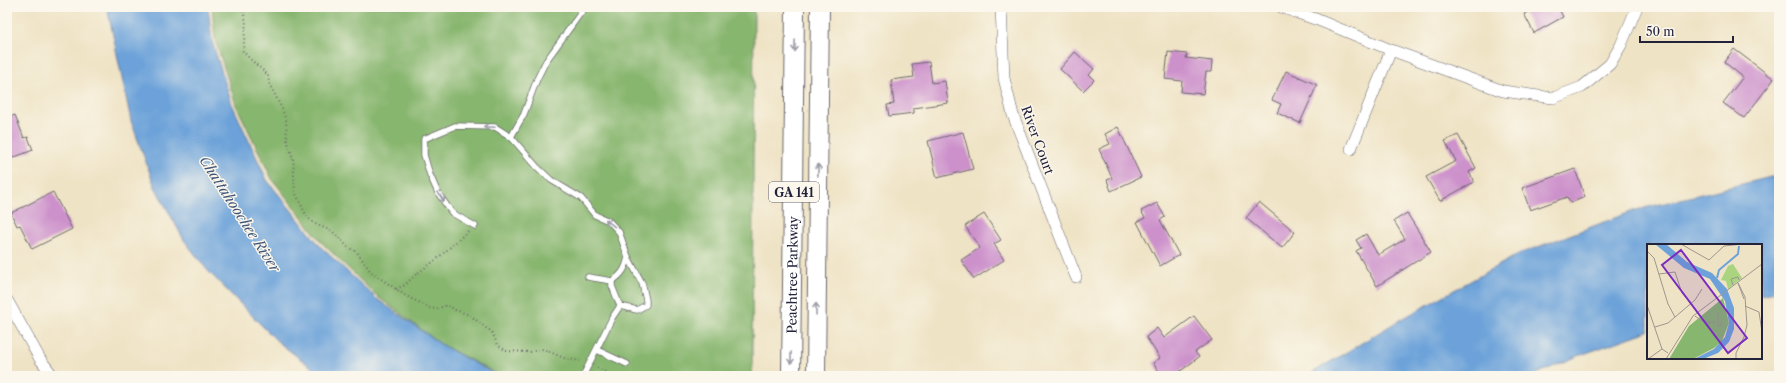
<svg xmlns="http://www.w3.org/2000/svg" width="1786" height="383" font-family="'Libre Caslon Text',serif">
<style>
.forest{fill:#87b66e;stroke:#546c54}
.water{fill:#6ca2d9;stroke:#47628a}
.building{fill:#cc90cb}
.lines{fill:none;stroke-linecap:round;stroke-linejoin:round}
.service-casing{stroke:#6a666b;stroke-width:7}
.minor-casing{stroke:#6a666b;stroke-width:12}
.trunk-casing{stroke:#6a666b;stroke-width:20}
.path{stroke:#6a666b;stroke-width:2;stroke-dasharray:1 3;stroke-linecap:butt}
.service{stroke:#fff;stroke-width:5.5}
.minor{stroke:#fff;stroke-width:11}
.trunk{stroke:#fff;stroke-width:18}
.oneway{stroke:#9c9ca7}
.labels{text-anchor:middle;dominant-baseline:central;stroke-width:3;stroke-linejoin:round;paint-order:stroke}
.shield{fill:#fbf7ec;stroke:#636270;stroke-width:1}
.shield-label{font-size:12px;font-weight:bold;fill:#22223b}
.street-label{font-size:13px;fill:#22223b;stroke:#fbf7ec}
.water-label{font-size:14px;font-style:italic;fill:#40557a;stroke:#fbf7ec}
.inset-river{fill:none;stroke:#6ca2d9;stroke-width:2}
.inset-road{fill:none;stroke:#9d968e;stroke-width:1}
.view{fill:#7b2cbf;fill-opacity:0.15;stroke:#7b2cbf;stroke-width:2}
.inset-edge{fill:none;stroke:#22223b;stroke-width:2}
</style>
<rect width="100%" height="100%" fill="#fbf7ec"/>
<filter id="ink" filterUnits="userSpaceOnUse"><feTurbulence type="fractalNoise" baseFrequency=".025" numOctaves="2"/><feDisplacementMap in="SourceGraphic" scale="8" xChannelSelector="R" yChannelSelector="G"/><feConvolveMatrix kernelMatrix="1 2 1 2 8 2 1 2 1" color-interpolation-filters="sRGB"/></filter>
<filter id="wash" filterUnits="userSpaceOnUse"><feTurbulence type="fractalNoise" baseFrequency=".012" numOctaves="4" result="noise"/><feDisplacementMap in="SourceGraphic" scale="16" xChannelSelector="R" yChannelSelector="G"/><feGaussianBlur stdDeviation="0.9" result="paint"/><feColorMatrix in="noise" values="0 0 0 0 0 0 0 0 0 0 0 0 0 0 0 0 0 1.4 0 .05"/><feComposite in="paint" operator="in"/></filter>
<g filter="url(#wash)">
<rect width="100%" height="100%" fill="#efe3c5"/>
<path class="forest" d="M 212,7 L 754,7 L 752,376 L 501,376 L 442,345 L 378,297 L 323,244 L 272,179 L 236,105 L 215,40 Z"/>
<g class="water">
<path d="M 107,7 L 208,7 L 212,41 L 232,104 L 267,180 L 321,247 L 377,299 L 442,345 L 498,376 L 323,376 L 278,342 L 208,271 L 184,240 L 155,187 L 131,121 Z"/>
<path d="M 1779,175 L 1779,291 L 1761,295 L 1761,245 L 1648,245 L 1648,331 L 1578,356 L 1532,376 L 1307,376 L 1393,324 L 1519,254 L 1636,210 Z"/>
</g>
<g id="blocks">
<g class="building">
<path d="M 1537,7 L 1558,7 L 1563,17 L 1534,33 L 1524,14 Z"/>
<path d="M 1734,49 L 1774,79 L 1744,118 L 1723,103 L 1743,77 L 1724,62 Z"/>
<path d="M 1075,52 L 1094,69 L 1089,75 L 1094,80 L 1083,91 L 1060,69 Z"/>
<path d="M 1168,52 L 1187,54 L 1186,58 L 1212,61 L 1211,72 L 1206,72 L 1203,94 L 1181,92 L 1182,81 L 1165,79 Z"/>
<path d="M 929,62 L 932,83 L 945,81 L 948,103 L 914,108 L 914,113 L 889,116 L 887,105 L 894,104 L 891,80 L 914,77 L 912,64 Z"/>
<path d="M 1286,71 L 1317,85 L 1300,123 L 1277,113 L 1281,104 L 1272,100 Z"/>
<path d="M 15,115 L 24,138 L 28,137 L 33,150 L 7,160 L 7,118 Z"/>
<path d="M 1118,127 L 1141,177 L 1111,191 L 1107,180 L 1112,178 L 1099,149 L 1110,144 L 1105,134 Z"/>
<path d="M 963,132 L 973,169 L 937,178 L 928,141 Z"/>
<path d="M 1458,135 L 1476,168 L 1469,172 L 1474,182 L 1440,201 L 1426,177 L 1456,161 L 1445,141 Z"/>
<path d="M 1575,169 L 1585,197 L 1570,203 L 1567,197 L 1530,210 L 1522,188 Z"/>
<path d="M 53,192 L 72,229 L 32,249 L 20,225 L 17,226 L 11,213 Z"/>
<path d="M 1259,202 L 1295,232 L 1282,248 L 1246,218 Z"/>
<path d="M 1157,203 L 1165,217 L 1160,220 L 1179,255 L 1160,266 L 1137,222 L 1145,218 L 1141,211 Z"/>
<path d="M 1407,213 L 1431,252 L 1377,286 L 1356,251 L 1361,248 L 1356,240 L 1366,234 L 1378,255 L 1405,239 L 1394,221 Z"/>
<path d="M 984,214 L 1001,240 L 994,244 L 1004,260 L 974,279 L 961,260 L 980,248 L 965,226 Z"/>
<path d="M 1194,316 L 1212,340 L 1195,352 L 1199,357 L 1174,376 L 1162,376 L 1153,363 L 1160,358 L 1146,337 L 1157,328 L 1164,338 Z"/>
</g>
</g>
</g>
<g filter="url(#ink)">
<use href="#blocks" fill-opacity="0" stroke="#6a666b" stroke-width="1"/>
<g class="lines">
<defs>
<g id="service">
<path d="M 511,137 L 524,114 L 537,79 L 546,61 L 585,7"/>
<path d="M 475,226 L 452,213 L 438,193 L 430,175 L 424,155 L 424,139 L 455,126 L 495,127 L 511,137 L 537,167 L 551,180 L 581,198 L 595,215 L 609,221 L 619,232 L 628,257 L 642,283 L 646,300 L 646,305 L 637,310 L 620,306 L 612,286 L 612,281"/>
<path d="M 588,277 L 612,281 C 622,275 626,268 628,257"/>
<path d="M 597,350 L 627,364"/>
<path d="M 583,376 L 612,318 L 620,306"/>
</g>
<g id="minor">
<path d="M 1001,7 L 1004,78 L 1013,115 L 1076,277"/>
<path d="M 1281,7 L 1318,20 L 1391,50 L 1503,91 L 1553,98 L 1582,87 L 1610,64 L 1621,45 L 1637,7"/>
<path d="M 1351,149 L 1391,50"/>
<path d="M 7,300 L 40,359 L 53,376"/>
</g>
<g id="trunk">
<path id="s1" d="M 791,376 L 795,7"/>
<path d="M 816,376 L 820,7"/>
</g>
</defs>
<use href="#service" class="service-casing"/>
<use href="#minor" class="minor-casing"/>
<use href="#trunk" class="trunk-casing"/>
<g class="path">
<path d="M 242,7 L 246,22 L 243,51 L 250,59 L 268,75 L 269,83 L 282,109 L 286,120 L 287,141 L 293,158 L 295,192 L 307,217 L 315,224 L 332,231 L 349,248 L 357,252 L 371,272 L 406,296 L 430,308 L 436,309 L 448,305 L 455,310 L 470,315 L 486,328 L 491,331 L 498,345 L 506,351 L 530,352 L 543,349 L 564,358 L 580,361"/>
<path d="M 396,289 L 405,285 L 415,275 L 437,259 L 468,231"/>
<path d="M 597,368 L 604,371 L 610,376"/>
</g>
<use href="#service" class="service"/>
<use href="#minor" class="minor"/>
<use href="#trunk" class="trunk"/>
</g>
<defs><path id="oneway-shaft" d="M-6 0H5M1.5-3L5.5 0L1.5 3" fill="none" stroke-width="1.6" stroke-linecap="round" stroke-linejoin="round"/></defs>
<g class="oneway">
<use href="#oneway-shaft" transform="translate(795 46) rotate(91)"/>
<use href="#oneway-shaft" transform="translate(489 127) rotate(-177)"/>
<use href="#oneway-shaft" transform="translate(818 170) rotate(-89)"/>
<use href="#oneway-shaft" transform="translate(441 197) rotate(56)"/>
<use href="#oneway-shaft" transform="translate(610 223) rotate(-141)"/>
<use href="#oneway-shaft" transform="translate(816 309) rotate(-90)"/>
<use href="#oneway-shaft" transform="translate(791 358) rotate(91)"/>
</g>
</g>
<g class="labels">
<rect class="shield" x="769" y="182" width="50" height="20" rx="3"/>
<g class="shield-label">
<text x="794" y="192">GA 141</text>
</g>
<g class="street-label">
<text transform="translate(1038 140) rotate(70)">River Court</text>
<text stroke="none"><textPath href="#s1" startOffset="101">Peachtree Parkway</textPath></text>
</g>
<g class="water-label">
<text transform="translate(240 214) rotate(57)">Chattahoochee River</text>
</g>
</g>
<g transform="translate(1647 244)">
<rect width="115" height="115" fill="#efe3c5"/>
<path d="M 86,20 L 95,34 L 81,45 L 79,37 L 74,36 L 81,22 Z" fill="#aad480"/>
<path d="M 76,54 L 82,79 L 75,97 L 67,104 L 46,115 L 22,115 L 42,82 Z" fill="#87b66e"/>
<path d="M 8,0 L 19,0 L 40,18 L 65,29 L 80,45 L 87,64 L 87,85 L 82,98 L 71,109 L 56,115 L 47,115 L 67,105 L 78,93 L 82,79 L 78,57 L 63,35 L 37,24 Z" fill="#6ca2d9"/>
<path class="inset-river" d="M 70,34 L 72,26 L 91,10 L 92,2"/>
<path class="inset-road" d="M 34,0 L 62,16 L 77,2 L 96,0M 0,7 L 7,14 L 21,60 L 28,73M 12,30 L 28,28 L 35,49 L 44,59M 91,39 L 97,55M 86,41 L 84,35 L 91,33 L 92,36M 0,61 L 15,105 L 21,109M 98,62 L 112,68 L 115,88M 71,68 L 71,82 L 73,82 L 75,77M 48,72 L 58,79 L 69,78M 8,83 L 21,79 L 48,56 L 55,45M 1,115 L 15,105M 19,115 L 46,72 L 115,20M 89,115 L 89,109 L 97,93 L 100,81 L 98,53 L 91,39"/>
<path class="view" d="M 34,6 L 100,94 L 81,109 L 15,21 Z"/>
<rect width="115" height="115" class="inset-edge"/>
</g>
<rect width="1786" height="383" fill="none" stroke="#fbf7ec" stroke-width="24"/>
<path d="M1640 36v6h93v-6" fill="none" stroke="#22223b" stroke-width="2"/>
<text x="1646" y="36" font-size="12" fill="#22223b" stroke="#fbf7ec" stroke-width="3" paint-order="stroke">50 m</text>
</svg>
